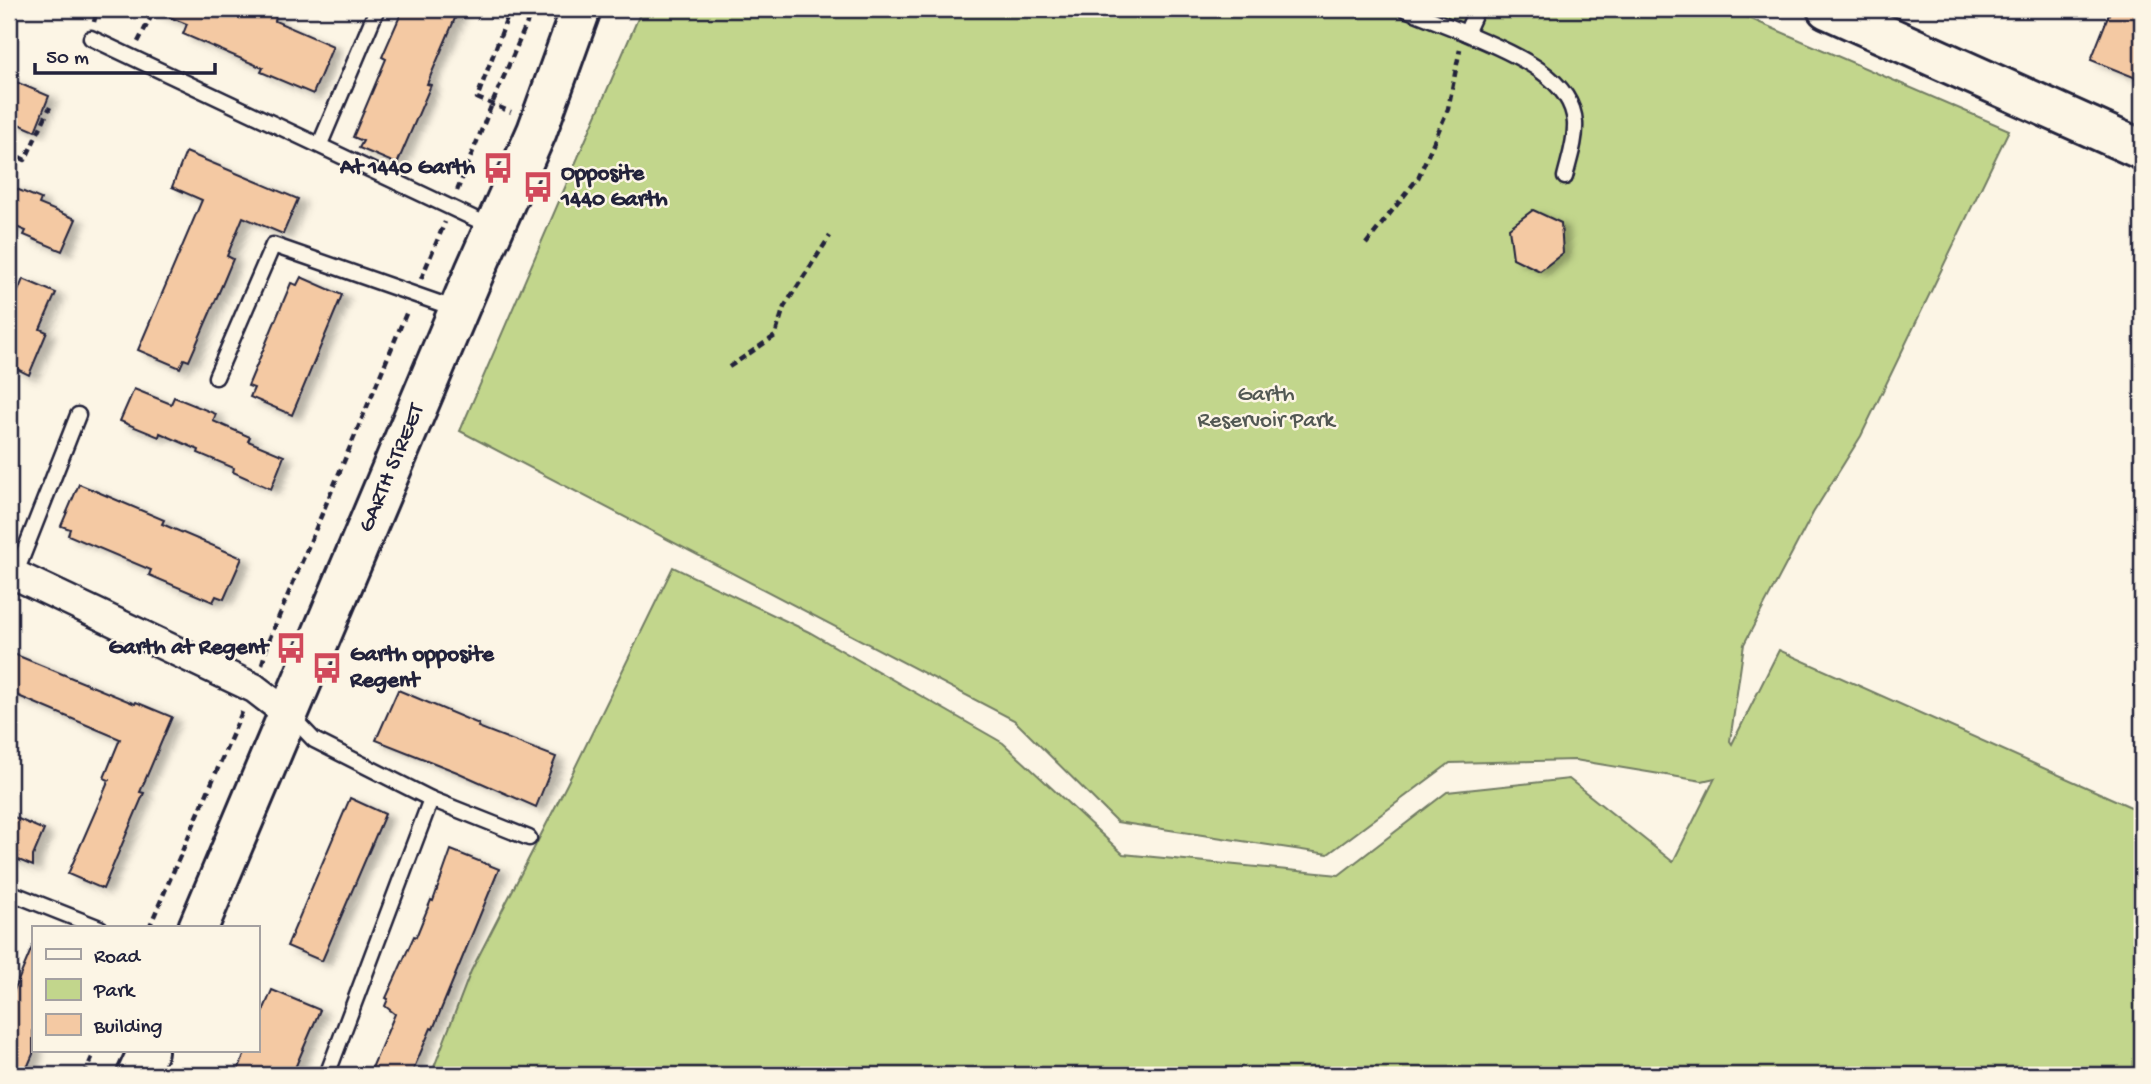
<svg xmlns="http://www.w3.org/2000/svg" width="2151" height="1084" font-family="'Gochi Hand',sans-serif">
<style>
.green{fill:#c2d68c;stroke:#727c64;stroke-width:2}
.building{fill:#f4c9a3;stroke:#22223b;stroke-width:2;filter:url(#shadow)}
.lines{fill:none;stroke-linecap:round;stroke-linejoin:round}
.service-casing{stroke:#22223b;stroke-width:19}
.minor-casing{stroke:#22223b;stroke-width:33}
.secondary-casing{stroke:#22223b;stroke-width:44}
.path{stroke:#22223b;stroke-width:4.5;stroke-dasharray:7 5;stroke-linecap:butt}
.service{stroke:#fcf5e5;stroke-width:14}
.minor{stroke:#fcf5e5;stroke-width:28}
.secondary{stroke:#fcf5e5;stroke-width:38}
.labels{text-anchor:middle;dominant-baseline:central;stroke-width:5;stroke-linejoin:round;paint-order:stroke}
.poi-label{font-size:23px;font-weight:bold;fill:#22223b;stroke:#fcf5e5;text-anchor:end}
.park-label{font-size:23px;fill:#525853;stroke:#fcf5e5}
.street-label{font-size:23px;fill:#22223b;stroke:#fcf5e5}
</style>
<defs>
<filter id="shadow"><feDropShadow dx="8" dy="4.5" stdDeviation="3.5" flood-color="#0004"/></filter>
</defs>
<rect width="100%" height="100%" fill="#fcf5e5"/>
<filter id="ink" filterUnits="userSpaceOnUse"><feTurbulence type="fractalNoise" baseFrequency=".0143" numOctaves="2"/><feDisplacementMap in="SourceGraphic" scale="14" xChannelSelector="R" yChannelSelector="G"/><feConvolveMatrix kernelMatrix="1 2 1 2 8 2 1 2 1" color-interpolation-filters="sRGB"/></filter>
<g filter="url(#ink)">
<path class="green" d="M 642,9 L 1728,9 L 2009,130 L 1861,436 L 1813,513 L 1744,644 L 1730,741 L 1732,744 L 1779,650 L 2142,812 L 2142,1075 L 431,1075 L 471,971 L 567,784 L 673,567 L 809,632 L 1003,743 L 1123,854 L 1339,875 L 1447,792 L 1569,779 L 1673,862 L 1715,778 L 1702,781 L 1575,760 L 1450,763 L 1328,854 L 1117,822 L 1014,720 L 460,431 Z"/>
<g class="building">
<path d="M 150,9 L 256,9 L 276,17 L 275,21 L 333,46 L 313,94 L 261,72 L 263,68 L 183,34 L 187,24 Z"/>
<path d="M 403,9 L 459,9 L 427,84 L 431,85 L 397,164 L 359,148 L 363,141 L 353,137 L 386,59 L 382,57 Z"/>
<path d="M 2111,9 L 2142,9 L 2142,64 L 2136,78 L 2091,60 Z"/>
<path d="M 9,79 L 49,96 L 35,131 L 9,120 Z"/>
<path d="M 186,152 L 298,199 L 283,234 L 243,217 L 227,256 L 233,259 L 223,283 L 189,361 L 184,359 L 180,368 L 138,350 L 202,200 L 172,187 Z"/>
<path d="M 9,186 L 41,199 L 39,204 L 76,219 L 62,251 L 24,235 L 26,231 L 9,224 Z"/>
<path d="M 1533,210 L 1561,223 L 1563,253 L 1540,271 L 1513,258 L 1509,228 Z"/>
<path d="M 301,277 L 342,295 L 292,415 L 250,397 L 254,388 L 248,386 L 291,283 L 297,285 Z"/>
<path d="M 23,279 L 56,293 L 40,329 L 47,332 L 29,375 L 9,365 L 9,313 Z"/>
<path d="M 134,389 L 171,404 L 174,397 L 216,414 L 213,421 L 250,437 L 248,441 L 284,456 L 271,489 L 233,472 L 234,468 L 198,453 L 199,450 L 160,433 L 159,437 L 120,421 Z"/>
<path d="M 79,484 L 164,520 L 162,524 L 242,558 L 224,599 L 216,596 L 213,602 L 149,575 L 151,570 L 68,535 L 70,529 L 61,526 Z"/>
<path d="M 9,652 L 135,704 L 136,702 L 172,717 L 140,792 L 144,793 L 103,889 L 68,874 L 109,780 L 104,778 L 120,739 L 9,692 Z"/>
<path d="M 398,690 L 479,724 L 478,727 L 556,757 L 536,807 L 457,772 L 376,740 Z"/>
<path d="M 350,798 L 385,814 L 322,961 L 287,946 Z"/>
<path d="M 9,815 L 44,830 L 33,856 L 33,866 L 9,856 Z"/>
<path d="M 451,850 L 499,869 L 433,1029 L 431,1028 L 411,1075 L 369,1075 L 395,1014 L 385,1006 L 388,999 L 386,998 L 414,936 L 416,937 L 431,900 L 433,901 Z"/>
<path d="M 33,945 L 33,1054 L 24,1075 L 9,1075 L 9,1015 L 14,1002 L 10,1000 Z"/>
<path d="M 272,990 L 320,1010 L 292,1075 L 236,1075 L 246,1051 L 257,1051 L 257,1025 Z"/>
</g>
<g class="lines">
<defs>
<g id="service">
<path d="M 1405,9 L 1466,33"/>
<path d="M 1477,9 L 1466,33 C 1504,50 1572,74 1575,123 C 1576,141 1569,160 1565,177"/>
<path d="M 91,38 L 492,227"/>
<path d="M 320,144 L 377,9"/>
<path d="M 216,377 L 273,245 L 456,309"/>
<path d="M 15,575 L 78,415"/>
<path d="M 292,717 L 314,740 L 431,799 L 529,838"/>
<path d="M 9,892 L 100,928"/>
<path d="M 327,1075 L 431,799"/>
</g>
<path id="minor" d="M 9,572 L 254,688 L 288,714"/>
<g id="secondary">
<path d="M 1827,9 L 2142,150"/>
<path id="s1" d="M 198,928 L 475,271 L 537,131 L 581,9"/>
<path d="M 137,1075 L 148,1051"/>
</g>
</defs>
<use href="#service" class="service-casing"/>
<use href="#minor" class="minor-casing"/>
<use href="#secondary" class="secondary-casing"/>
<g class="path">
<path d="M 508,9 L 510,10 L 477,98 L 511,112"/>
<path d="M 94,22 L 97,9"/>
<path d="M 138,42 L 155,9"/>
<path d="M 9,152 L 25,160 L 50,107"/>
<path d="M 457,191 L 492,104 L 533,9"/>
<path d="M 1366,244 L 1418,178 L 1448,109 L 1460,49"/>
<path d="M 421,279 L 445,222"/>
<path d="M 729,367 L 775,336 L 784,307 L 830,236"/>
<path d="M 262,664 L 269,640 L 408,309"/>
<path d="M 149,928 L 243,710"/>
<path d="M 84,1075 L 95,1051"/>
</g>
<use href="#service" class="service"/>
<use href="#minor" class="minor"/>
<use href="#secondary" class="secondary"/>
</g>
</g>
<defs>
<symbol id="bus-bare" viewBox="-9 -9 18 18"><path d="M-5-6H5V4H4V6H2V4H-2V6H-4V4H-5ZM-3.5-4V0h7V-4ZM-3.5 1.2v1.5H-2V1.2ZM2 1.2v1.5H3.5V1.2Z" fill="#d1495b" stroke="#fcf5e5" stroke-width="2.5" paint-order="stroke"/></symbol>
</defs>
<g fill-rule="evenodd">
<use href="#bus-bare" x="476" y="146" width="44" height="44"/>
<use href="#bus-bare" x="516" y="165" width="44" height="44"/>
<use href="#bus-bare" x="269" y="626" width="44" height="44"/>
<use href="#bus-bare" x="305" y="646" width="44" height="44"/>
</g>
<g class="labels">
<g class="poi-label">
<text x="475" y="168">At 1440 Garth</text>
<text x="561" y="174" text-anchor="start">Opposite<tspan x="561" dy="26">1440 Garth</tspan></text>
<text x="268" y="648">Garth at Regent</text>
<text x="350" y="655" text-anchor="start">Garth opposite<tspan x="350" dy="26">Regent</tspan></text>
</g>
<g class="park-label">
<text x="1266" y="395">Garth<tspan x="1266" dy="26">Reservoir Park</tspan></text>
</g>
<g class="street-label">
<text stroke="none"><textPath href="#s1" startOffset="499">GARTH STREET</textPath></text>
</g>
</g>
<rect width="2151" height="1084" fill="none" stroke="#fcf5e5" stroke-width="35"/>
<rect x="18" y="18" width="2116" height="1049" fill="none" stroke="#22223b" stroke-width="2.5" filter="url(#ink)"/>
<rect x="32" y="926" width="228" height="126" fill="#fcf5e5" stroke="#a5a1a1" stroke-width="2"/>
<rect x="46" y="949" width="35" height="10" fill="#fcf5e5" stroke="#a5a1a1" stroke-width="2"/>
<text x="94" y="962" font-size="21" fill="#22223b">Road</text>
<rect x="46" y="979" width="35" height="21" fill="#c2d68c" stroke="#a5a1a1" stroke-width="2"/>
<text x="94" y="996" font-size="21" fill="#22223b">Park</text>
<rect x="46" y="1014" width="35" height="21" fill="#f4c9a3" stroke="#a5a1a1" stroke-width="2"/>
<text x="94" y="1032" font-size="21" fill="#22223b">Building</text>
<path d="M35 63v10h180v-10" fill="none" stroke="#22223b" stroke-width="3.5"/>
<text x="46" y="63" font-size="21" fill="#22223b" stroke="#fcf5e5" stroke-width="5" paint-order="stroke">50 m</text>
</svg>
